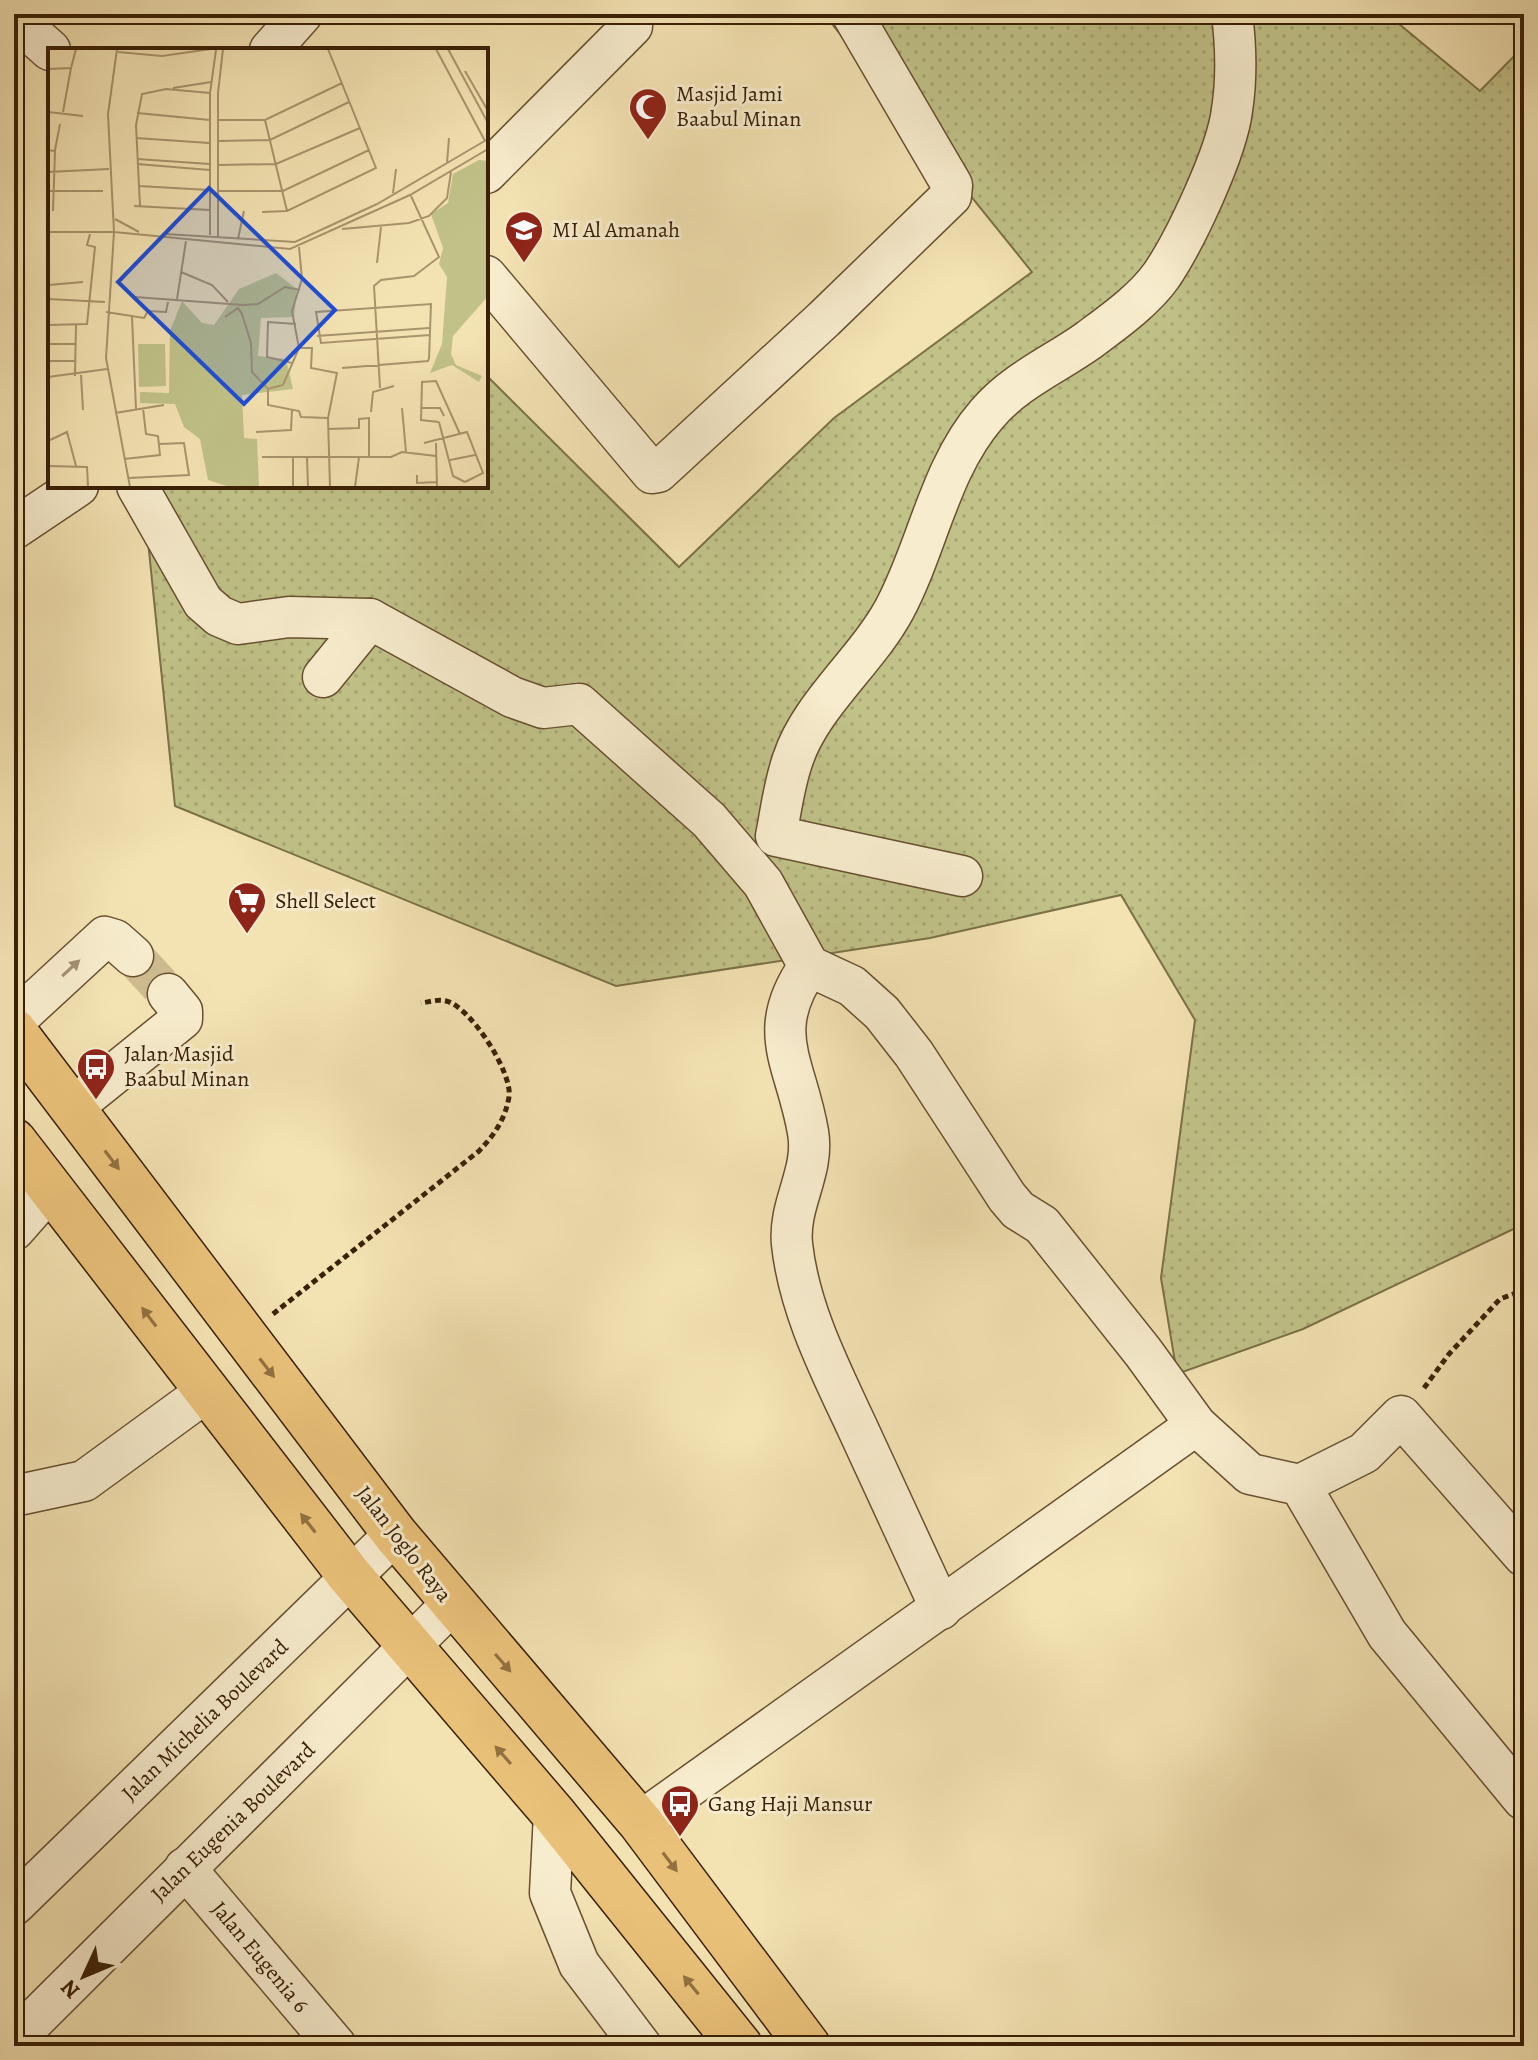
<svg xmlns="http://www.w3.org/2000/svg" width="1538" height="2060" font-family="Alegreya,serif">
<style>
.grass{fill:url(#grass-dots);stroke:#7c7147;stroke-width:2}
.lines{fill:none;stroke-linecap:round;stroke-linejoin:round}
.minor-tunnel{stroke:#cebb90;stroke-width:40;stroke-dasharray:40 20;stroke-linecap:butt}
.minor-casing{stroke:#685031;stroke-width:43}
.major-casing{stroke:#392006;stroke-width:47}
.path{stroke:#392006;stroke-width:5;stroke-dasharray:6 4;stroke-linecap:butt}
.minor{stroke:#f7eccd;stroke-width:40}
.major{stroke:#eac179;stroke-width:44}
.oneway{fill:#a29073}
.oneway2{fill:#927040}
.labels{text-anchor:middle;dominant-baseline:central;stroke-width:6;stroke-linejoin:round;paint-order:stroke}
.poi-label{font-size:22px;fill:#392006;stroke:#f7eccd;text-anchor:start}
.street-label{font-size:22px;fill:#392006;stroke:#f7eccd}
.inset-road{fill:none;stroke:#a9946d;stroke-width:2}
.view{fill:#1d4ed8;fill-opacity:0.15;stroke:#1d4ed8;stroke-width:4}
.inset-edge{fill:none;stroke:#392006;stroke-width:4}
</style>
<defs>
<pattern id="grass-dots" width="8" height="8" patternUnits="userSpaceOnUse" patternTransform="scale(2)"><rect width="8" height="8" fill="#c0c288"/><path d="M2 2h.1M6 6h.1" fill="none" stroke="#a6a674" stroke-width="1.8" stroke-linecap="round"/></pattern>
</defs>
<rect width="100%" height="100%" fill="#f3e2b2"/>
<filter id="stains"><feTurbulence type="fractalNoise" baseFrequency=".0025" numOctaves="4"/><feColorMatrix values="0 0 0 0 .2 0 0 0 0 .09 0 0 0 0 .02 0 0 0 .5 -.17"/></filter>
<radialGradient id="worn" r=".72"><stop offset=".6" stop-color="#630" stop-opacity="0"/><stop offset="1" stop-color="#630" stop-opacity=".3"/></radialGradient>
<path class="grass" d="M 824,14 L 1387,14 L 1480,91 L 1524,46 L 1524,1224 L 1303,1329 L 1177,1374 L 1161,1278 L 1195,1020 L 1121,895 L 930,938 L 616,986 L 175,806 L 143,492 L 155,486 L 486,486 L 486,375 L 679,567 L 834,418 L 1032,272 Z"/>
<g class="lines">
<path class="minor-tunnel" d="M 133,956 L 168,994"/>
<defs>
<g id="minor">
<path d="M 14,18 L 50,50"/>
<path d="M 270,50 L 302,14"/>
<path d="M 486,173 L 632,26 L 632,14"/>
<path d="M 486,276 L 652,473 L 658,472 L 824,319 L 951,196 L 952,185 L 852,14"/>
<path d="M 137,486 L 203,602 L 219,616 L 238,624 L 289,617 L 370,619 L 512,697 L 543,708 L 579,704 L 709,820 L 763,883 L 809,966 L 852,986 L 882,1013 L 914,1054 L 1007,1197 L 1018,1210 L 1042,1225 L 1143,1352 L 1196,1425 L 1250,1474 L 1300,1485 L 1364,1453 L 1401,1416 L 1524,1556"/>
<path d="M 14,529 L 78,486"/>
<path d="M 323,677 L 370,619"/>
<path d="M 962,876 L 776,836 C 781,811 784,784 793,759 C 810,706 867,660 894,610 C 928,547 939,469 987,414 C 1015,381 1054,365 1089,340 C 1113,322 1143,301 1161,276 C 1185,241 1227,152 1232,110 C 1237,78 1236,46 1232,14"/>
<path d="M 809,966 C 763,1032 796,1062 808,1132 C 815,1172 788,1204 792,1244 C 799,1309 830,1369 857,1427 C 885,1488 913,1548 941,1609"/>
<path d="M 14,1021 L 105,937 L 115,940 L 133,956"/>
<path d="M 73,1107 L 182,1019 L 182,1011 L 168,994"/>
<path d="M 14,1230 L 51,1188"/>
<path d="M 1300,1485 L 1387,1634 L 1523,1799"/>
<path d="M 14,1496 L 84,1481 L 206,1392"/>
<path d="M 554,1814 L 550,1893 L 579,1964 L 641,2046"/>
<path d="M 640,1822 L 1196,1425"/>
<path d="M 185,1868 L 336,2046"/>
<path d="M 14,1905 L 395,1534"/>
<path d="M 14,2040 L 452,1604"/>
</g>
<g id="major">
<path d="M 14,1031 L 395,1534 L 640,1822 L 808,2046"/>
<path d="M 14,1141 L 350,1576 L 554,1814 L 740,2046"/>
</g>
</defs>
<use href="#minor" class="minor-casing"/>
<use href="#major" class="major-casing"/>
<g class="path">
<path d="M 273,1314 L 479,1151 C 494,1135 505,1120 509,1097 C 513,1073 470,1006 446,1001 C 437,999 429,1002 421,1003"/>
<path d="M 1424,1388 L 1449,1354 L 1500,1299 L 1524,1290"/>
</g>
<use href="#minor" class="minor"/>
<use href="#major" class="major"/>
</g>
<defs><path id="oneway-solid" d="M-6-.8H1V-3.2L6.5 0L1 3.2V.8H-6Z" transform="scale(2)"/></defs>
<use class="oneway" href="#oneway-solid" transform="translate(71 968) rotate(-43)"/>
<g class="oneway2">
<use href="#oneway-solid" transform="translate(112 1160) rotate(53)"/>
<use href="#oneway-solid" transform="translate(149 1317) rotate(-127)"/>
<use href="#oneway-solid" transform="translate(267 1368) rotate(52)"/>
<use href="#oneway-solid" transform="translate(308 1523) rotate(-128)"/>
<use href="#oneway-solid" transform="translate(503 1663) rotate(49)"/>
<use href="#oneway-solid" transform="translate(503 1755) rotate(-131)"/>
<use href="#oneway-solid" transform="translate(670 1862) rotate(53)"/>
<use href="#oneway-solid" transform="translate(691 1985) rotate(-129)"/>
</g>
<defs>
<symbol id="mosque-pin" viewBox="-11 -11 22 30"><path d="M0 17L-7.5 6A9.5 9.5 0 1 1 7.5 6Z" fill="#8f2418" stroke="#f7eccd"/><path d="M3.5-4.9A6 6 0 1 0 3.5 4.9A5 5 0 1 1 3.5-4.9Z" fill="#fff"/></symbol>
<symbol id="school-pin" viewBox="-11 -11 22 30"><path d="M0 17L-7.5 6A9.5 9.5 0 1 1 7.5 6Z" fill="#8f2418" stroke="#f7eccd"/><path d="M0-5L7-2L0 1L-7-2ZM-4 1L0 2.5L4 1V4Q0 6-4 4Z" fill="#fff"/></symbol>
<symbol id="supermarket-pin" viewBox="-11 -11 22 30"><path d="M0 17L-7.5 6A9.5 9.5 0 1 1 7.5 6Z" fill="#8f2418" stroke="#f7eccd"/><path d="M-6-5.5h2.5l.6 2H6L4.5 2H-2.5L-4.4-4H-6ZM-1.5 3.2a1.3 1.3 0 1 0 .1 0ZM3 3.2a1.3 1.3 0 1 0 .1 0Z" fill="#fff"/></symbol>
<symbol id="bus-pin" viewBox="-11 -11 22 30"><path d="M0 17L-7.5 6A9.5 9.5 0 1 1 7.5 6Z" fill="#8f2418" stroke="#f7eccd"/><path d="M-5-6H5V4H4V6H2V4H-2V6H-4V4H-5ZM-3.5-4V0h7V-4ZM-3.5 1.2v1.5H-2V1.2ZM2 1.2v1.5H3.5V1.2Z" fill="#fff"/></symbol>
</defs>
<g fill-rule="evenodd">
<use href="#mosque-pin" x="626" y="85" width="44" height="60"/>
<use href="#school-pin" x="502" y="208" width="44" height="60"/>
<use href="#supermarket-pin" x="225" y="879" width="44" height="60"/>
<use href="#bus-pin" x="74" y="1045" width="44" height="60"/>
<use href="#bus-pin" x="658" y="1782" width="44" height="60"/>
</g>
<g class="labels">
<g class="poi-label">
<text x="676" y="94">Masjid Jami<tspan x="676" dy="25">Baabul Minan</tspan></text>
<text x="552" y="230">MI Al Amanah</text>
<text x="275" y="901">Shell Select</text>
<text x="124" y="1054">Jalan Masjid<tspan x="124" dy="25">Baabul Minan</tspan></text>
<text x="708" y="1804">Gang Haji Mansur</text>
</g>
<g class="street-label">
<text transform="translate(404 1544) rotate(52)">Jalan Joglo Raya</text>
<text transform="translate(205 1720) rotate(-44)">Jalan Michelia Boulevard</text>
<text transform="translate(233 1822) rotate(-44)">Jalan Eugenia Boulevard</text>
<text transform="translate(260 1957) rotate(50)">Jalan Eugenia 6</text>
</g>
</g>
<g transform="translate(48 48)">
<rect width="440" height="440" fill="#f3e2b2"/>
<path d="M 431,112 L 440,113 L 440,248 L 405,288 L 403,306 L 408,317 L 434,328 L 431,334 L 404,317 L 382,325 L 394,296 L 399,229 L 391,216 L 395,200 L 383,166 L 400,155 L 405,126 ZM 228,225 L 249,241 L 246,269 L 213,270 L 210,308 L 238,311 L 245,341 L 194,347 L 196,390 L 209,391 L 211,439 L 182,439 L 160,432 L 152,391 L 136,379 L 127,356 L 92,355 L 92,344 L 121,345 L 122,283 L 134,253 L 154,275 L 166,277 L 191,241 Z" fill="#c0c288"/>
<path d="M 90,296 L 117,296 L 118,338 L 91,339 Z" fill="#c0c288"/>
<path class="inset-road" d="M 388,1 L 437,93M 400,1 L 440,75M 70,4 L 114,8 L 163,1M 0,21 L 23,20 L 28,1M 417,23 L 440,63M 125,40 L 163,34M 0,64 L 35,68M 15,64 L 23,20M 89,65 L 162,72M 169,72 L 217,72 L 294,35M 217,72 L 239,163M 88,90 L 161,95M 170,93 L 222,92 L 301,54M 0,102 L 7,103 L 5,163M 7,102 L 12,76M 89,111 L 162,116M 399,115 L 401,90M 89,116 L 162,122M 170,117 L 228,116 L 312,80M 0,124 L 61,121M 91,138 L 161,142M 0,143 L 55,143M 170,143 L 235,143 L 321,102M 345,145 L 348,121M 86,158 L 162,162M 92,158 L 88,77 L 94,46 L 118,41 L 162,45M 214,164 L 239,163 L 328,120 L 280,1M 67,171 L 91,184M 294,181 L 361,175 L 381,168 L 399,150 L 403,124M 0,184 L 66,184 L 242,201 L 362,147 L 440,101M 66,184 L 58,310 L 82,439M 66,184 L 60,66 L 69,1M 117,186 L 247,194 L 329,156 L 440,91M 162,187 L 162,45 L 168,2M 170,189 L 170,45 L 175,1M 190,191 L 196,163M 329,215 L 333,179M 133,224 L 164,237 L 180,254M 0,237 L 35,234M 87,249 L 195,257 L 210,256 L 237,239 L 252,242M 0,251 L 57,254M 129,251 L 138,193M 58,264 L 96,270 L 100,263 L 118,264 L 120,254M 84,269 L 88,361M 177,269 L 190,260 L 194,266 L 203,295 L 204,324 L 220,341 L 235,337 L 251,300M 0,277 L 39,276 L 47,199 L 39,197 L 42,186M 269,288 L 381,280M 0,296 L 27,296M 251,300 L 264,300 L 263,320 L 289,325 L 280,370 L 282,439M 251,300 L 244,263 L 254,231 L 251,199M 0,313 L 28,313M 244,315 L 219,309 L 220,274 L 248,276M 294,320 L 380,313 L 381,310 L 383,256 L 268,264 L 273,295 L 382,287M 33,327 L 35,362M 27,328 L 28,277M 0,329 L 59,321M 332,340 L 326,238 L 333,232 L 366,228 L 391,209 L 363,148M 220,341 L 220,357 L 251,363 L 253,369 L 280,370M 354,360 L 358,404M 373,360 L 392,360 L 396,368M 323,364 L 325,344 L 346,338M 67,365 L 116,357M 391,374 L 373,372 L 374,334 L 388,333 L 412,386M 391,374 L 405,428 L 417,434M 280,381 L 311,380 L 311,371 L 321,370 L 321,409M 208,384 L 243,382 L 244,362M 0,393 L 19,384 L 28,418M 376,395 L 419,384 L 435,425 L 417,434M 388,395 L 389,439M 214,409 L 343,409 L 354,404 L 388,408M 259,410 L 260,439M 76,411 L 112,407 L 110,388 L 98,386 L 95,360M 402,412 L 427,407M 0,418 L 39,419 L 40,439M 369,427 L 369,435 L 389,434M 81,430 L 141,427 L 136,395 L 111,396M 245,438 L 245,410M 307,439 L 311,409"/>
<path class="view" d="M 161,140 L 287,262 L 196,356 L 70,234 Z"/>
<rect width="440" height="440" class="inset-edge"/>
</g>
<rect width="1538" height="2060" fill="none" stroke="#f3e2b2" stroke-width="48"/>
<rect x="16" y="16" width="1506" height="2028" fill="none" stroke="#392006" stroke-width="4"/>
<rect x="24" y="24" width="1490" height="2012" fill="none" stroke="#392006" stroke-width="2"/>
<g transform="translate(84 1976) rotate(226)" stroke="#f7eccd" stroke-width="6" paint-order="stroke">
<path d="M0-6L14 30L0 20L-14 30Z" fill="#392006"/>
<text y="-12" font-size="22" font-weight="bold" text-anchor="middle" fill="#392006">N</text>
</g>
<rect width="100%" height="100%" filter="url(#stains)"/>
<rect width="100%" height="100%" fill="url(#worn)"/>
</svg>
